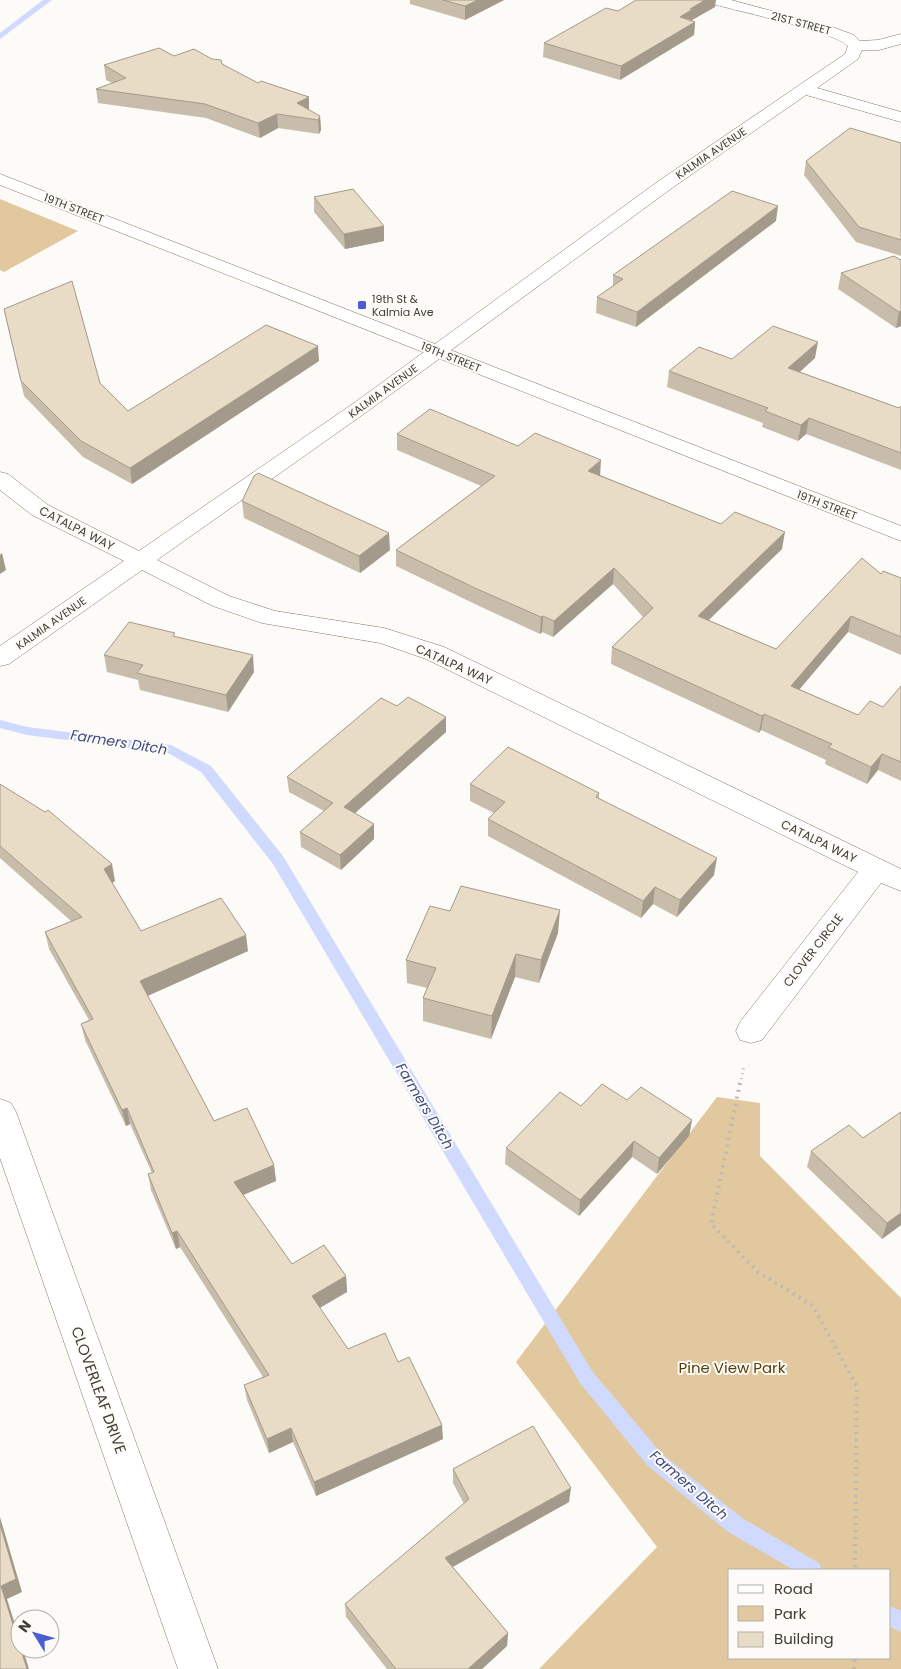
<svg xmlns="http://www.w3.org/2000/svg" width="901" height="1669" font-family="Poppins,sans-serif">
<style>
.green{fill:#e1c89e;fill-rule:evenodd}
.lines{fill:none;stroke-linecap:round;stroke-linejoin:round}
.stream{fill:#cfdafe;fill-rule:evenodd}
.minor-casing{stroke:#847865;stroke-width:1}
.tertiary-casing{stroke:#847865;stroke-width:1}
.path-far1{stroke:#bcb9b4;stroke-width:3;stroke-dasharray:1 4;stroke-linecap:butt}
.path{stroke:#bcb9b4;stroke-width:4;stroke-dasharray:2 5;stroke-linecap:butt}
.minor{fill:#fff;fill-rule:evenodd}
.tertiary{fill:#fff;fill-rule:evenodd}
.wall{fill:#c8bdab}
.shaded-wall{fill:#a39a8b}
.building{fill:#e9dcc7;stroke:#a39a8b}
.poi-dot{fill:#4b5ed3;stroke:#fdfbf7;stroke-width:2}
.labels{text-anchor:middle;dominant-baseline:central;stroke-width:4;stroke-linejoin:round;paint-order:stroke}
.far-street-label{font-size:11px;fill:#413c34;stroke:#fdfbf7}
.far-poi-label{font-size:11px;fill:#413c34;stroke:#fdfbf7;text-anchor:start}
.street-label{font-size:12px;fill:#413c34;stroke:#fdfbf7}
.water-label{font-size:14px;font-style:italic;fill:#3c4a81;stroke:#fdfbf7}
.near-park-label{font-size:15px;fill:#583e08;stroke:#fdfbf7}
.near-street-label{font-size:15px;fill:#413c34;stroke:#fdfbf7}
</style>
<rect width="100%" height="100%" fill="#fdfbf7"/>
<g class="green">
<path d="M 0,199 L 78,231 L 4,272 L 0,270 Z"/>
<path d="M 717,1097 L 760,1103 L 760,1156 L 901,1298 L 901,1669 L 539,1669 L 657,1547 L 516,1362 ZM 730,1570 L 890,1570 L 890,1658 L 730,1658 Z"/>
</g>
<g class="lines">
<g class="stream">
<path d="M 43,0 L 52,0 L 0,39 L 0,33 Z"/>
<path d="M 0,720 L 27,727 L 171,745 L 211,766 L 283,856 L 592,1371 L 661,1453 L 742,1518 L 819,1563 L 822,1570 L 794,1570 L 728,1532 L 647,1465 L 580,1383 L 273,864 L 201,772 L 168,753 L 27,735 L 0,728 Z"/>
<path d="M 890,1606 L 901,1611 L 901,1632 L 890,1627 Z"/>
</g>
<defs>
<g id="minor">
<path d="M 707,0 L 731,0 L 835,28 L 854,35 L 860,41 L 878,40 L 901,34 L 901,44 L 879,50 L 862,50 L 858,59 L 817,88 L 901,112 L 901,122 L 806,95 L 672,188 L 368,411 L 157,560 L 229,596 L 275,611 L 384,628 L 444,647 L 901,869 L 901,891 L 881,883 L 762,1040 L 751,1043 L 740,1040 L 736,1031 L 740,1022 L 858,872 L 426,659 L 380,643 L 262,623 L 213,606 L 142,570 L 9,664 L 0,666 L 0,646 L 124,561 L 32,515 L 0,490 L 0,472 L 8,474 L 48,505 L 139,551 L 354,403 L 660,180 L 845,54 L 848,46 C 836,32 733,10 709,3 Z"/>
<path d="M 0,1099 L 11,1103 L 16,1112 L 218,1669 L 178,1669 L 0,1158 Z"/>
</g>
<path id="tertiary" d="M 0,174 L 901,526 L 901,541 L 0,185 Z"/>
</defs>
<use href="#minor" class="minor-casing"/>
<use href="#tertiary" class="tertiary-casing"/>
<path class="path-far1" d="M 740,1084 L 744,1066"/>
<g class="path">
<path d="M 740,1083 L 711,1224 L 758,1272 L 813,1306 L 857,1387 L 855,1570"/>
<path d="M 854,1669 L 855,1658"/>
</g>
<use href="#minor" class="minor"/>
<use href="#tertiary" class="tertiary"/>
</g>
<g class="wall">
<path d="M 410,0 L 504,0 L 465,20 L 410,4 Z"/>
<path d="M 715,7 L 692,20 L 695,22 L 694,35 L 620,80 L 543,57 L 544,43 L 618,11 Z"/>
<path d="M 174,56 L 222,64 L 258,83 L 309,97 L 309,110 L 320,116 L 321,130 L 319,134 L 278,128 L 260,138 L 206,118 L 98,103 L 96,89 L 112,83 L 106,80 L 104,65 Z"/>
<path d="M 901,143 L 901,256 L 856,242 L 804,175 L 806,161 Z"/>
<path d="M 314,197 L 384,241 L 345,249 L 314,212 Z"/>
<path d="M 776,221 L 636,327 L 596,313 L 597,297 L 613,286 L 613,275 Z"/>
<path d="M 901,260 L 901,326 L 896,328 L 838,289 L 841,273 Z"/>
<path d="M 4,309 L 100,383 L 128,411 L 319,361 L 132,484 L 83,457 L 24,396 Z"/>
<path d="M 815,358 L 800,372 L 899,408 L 901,406 L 901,470 L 806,434 L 798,441 L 762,427 L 763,423 L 667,387 L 669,371 L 732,359 Z"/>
<path d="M 397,434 L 518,446 L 600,475 L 782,549 L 709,620 L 776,649 L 881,574 L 901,578 L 901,655 L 848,632 L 799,689 L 858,715 L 883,707 L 901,686 L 901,781 L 878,770 L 867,784 L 825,764 L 826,760 L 761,730 L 759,733 L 611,664 L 612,647 L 643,617 L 613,584 L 553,637 L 542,632 L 540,634 L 477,605 L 396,566 L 396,550 L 481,486 L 397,450 Z"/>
<path d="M 242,501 L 390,550 L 360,573 L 244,518 Z"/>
<path d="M 176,637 L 254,672 L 228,712 L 140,690 L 138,680 L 107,672 L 104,655 Z"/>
<path d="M 397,706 L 446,717 L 446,732 L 355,813 L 374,824 L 374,839 L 341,870 L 301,847 L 300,832 L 324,811 L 289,792 L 287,777 Z"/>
<path d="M 0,784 L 115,881 L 112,883 L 141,931 L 248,951 L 147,996 L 214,1121 L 274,1165 L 276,1181 L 243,1195 L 292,1264 L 346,1276 L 347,1292 L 320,1308 L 348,1349 L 398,1362 L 443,1439 L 316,1496 L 293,1442 L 269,1453 L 247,1400 L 244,1385 L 263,1377 L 180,1247 L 176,1249 L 151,1190 L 148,1174 L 152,1173 L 130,1124 L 126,1126 L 85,1040 L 81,1024 L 89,1020 L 49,949 L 45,932 L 71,921 L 0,858 Z"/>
<path d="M 470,784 L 599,793 L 599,798 L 714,875 L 677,917 L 653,904 L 641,918 L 488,836 L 488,819 L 494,813 L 470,801 Z"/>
<path d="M 450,911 L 558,933 L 539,983 L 515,977 L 491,1039 L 423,1021 L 423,998 L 427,988 L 407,983 L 406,960 Z"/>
<path d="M 627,1100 L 692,1120 L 689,1136 L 657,1174 L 632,1157 L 579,1216 L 505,1164 L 506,1148 L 581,1106 Z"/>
<path d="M 901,1112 L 901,1225 L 882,1239 L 807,1167 L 811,1151 L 863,1138 Z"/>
<path d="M 453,1469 L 569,1502 L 453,1567 L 508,1633 L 507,1646 L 482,1669 L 387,1669 L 346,1617 L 345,1604 L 464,1504 L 453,1483 Z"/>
</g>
<g class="shaded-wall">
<path d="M 478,0 L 504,0 L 465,20 L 465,6 Z"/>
<path d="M 705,0 L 716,0 L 715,7 L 692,20 L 680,17 L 690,9 Z"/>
<path d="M 695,22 L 694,35 L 620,80 L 621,66 Z"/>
<path d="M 309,97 L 309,112 L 297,103 Z"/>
<path d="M 277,114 L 278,128 L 260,138 L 258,123 Z"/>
<path d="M 320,116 L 321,130 L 319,134 L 318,120 Z"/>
<path d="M 778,206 L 776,221 L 636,327 L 637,312 Z"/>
<path d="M 384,226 L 384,241 L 345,249 L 344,234 Z"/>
<path d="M 901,311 L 901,326 L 896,328 L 899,312 Z"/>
<path d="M 818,342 L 815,358 L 786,384 L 788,368 Z"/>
<path d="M 318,346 L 319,361 L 132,484 L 130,468 Z"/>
<path d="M 809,418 L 806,434 L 798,441 L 801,425 Z"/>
<path d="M 601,460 L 600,477 L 588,471 Z"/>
<path d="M 785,532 L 782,549 L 696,632 L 698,616 Z"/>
<path d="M 389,533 L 390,550 L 360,573 L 359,556 Z"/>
<path d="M 2,553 L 6,570 L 0,574 L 0,555 Z"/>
<path d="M 614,568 L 613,584 L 553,637 L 554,621 Z"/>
<path d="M 543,616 L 542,632 L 540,634 L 541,617 Z"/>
<path d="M 851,616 L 848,632 L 788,703 L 791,686 Z"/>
<path d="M 253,655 L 254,672 L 228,712 L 226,695 Z"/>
<path d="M 764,714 L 761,730 L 759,733 L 762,716 Z"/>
<path d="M 446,717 L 446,732 L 345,822 L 344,807 Z"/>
<path d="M 882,754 L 878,770 L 867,784 L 871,767 Z"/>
<path d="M 374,824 L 374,839 L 341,870 L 340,855 Z"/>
<path d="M 717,858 L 714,875 L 677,917 L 680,900 Z"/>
<path d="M 112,864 L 115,881 L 107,886 L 104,869 Z"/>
<path d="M 655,887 L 653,904 L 641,918 L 643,901 Z"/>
<path d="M 560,910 L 558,933 L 539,983 L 541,960 Z"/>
<path d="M 246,935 L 248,951 L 143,998 L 140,981 Z"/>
<path d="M 516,954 L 515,977 L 491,1039 L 492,1016 Z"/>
<path d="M 127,1108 L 130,1124 L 126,1126 L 122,1110 Z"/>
<path d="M 692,1120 L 689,1136 L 657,1174 L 659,1158 Z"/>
<path d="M 634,1141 L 632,1157 L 579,1216 L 580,1200 Z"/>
<path d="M 274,1165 L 276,1181 L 236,1198 L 234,1182 Z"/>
<path d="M 901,1213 L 901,1225 L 882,1239 L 887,1223 Z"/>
<path d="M 177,1231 L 180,1247 L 176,1249 L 172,1233 Z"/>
<path d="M 346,1276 L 347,1292 L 314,1311 L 312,1296 Z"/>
<path d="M 442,1425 L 443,1439 L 316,1496 L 314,1482 Z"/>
<path d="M 291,1428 L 293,1442 L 269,1453 L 267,1439 Z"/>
<path d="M 571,1488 L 569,1502 L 445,1571 L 445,1558 Z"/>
<path d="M 0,1517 L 22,1592 L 7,1599 L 20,1640 L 20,1648 L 1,1586 Z"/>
<path d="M 508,1633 L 507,1646 L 482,1669 L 468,1669 Z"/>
<path d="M 20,1649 L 23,1649 L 29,1669 L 27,1669 Z"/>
</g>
<g class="building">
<path d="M 443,0 L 478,0 L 465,6 Z"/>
<path d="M 636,0 L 705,0 L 690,9 L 693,9 L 680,17 L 695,22 L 621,66 L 544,43 L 606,8 L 618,11 Z"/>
<path d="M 159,48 L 174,56 L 194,49 L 212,59 L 221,60 L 222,64 L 258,83 L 261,81 L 309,97 L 297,103 L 320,116 L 318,120 L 277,114 L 258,123 L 205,104 L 96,89 L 126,78 L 104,65 Z"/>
<path d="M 850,128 L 901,143 L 901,240 L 859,227 L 806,161 Z"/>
<path d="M 353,189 L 384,226 L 344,234 L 314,197 Z"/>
<path d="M 732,191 L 778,206 L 637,312 L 597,297 L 623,279 L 613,275 Z"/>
<path d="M 894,256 L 901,260 L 901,311 L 899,312 L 841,273 Z"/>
<path d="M 72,281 L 100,383 L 128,411 L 266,325 L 318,346 L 130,468 L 81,441 L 21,381 L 4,309 Z"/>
<path d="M 773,326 L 818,342 L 788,368 L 899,408 L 901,406 L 901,453 L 809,418 L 801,425 L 765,411 L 768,408 L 669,371 L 699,347 L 732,359 Z"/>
<path d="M 430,409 L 518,446 L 535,433 L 601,460 L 588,471 L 721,524 L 735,512 L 785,532 L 698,616 L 776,649 L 862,558 L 881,574 L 883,571 L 901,578 L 901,637 L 851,616 L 791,686 L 858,715 L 870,701 L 883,707 L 901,686 L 901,762 L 882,754 L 871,767 L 828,747 L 832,744 L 764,714 L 762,716 L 612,647 L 653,608 L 614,568 L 554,621 L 543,616 L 541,617 L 477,589 L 396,550 L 495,476 L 397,434 Z"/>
<path d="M 258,473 L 389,533 L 359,556 L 242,501 L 254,476 Z"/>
<path d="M 129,622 L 175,633 L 173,636 L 253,655 L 226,695 L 137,673 L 143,665 L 104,655 Z"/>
<path d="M 408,697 L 446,717 L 344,807 L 374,824 L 340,855 L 300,832 L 333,803 L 287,777 L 381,698 L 397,706 Z"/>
<path d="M 508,747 L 599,793 L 596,797 L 717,858 L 680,900 L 655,887 L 643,901 L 488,819 L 505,802 L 470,784 Z"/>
<path d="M 0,784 L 45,812 L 48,810 L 112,864 L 104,869 L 141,931 L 221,898 L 246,935 L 140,981 L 214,1121 L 247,1108 L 274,1165 L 234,1182 L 292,1264 L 324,1245 L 346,1276 L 312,1296 L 348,1349 L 385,1333 L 398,1362 L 409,1357 L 442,1425 L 314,1482 L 291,1428 L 267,1439 L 244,1385 L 269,1375 L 177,1231 L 172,1233 L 148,1174 L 154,1172 L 127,1108 L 122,1110 L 81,1024 L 93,1019 L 45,932 L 82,917 L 0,846 Z"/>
<path d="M 461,886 L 560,910 L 541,960 L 516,954 L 492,1016 L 423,998 L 436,968 L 406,960 L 430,906 L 450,911 Z"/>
<path d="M 602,1084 L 627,1100 L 641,1087 L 692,1120 L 659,1158 L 634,1141 L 580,1200 L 506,1148 L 560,1092 L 581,1106 Z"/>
<path d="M 901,1112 L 901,1213 L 887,1223 L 811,1151 L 849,1125 L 863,1138 Z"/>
<path d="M 533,1426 L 571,1488 L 445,1558 L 508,1633 L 468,1669 L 396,1669 L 345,1604 L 469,1499 L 453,1469 Z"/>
<path d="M 0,1524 L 16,1579 L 1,1586 L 27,1669 L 0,1669 Z"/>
</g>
<rect class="poi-dot" x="357" y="300" width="10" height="10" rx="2.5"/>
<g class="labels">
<g class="far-street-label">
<text transform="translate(801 23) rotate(15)">21ST STREET</text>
<text transform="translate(711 153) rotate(-34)">KALMIA AVENUE</text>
<text transform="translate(74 208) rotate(21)">19TH STREET</text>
<text transform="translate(451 357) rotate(22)">19TH STREET</text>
<text transform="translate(383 391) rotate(-36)">KALMIA AVENUE</text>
<text transform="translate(827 505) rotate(21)">19TH STREET</text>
<text transform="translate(51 623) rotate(-35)">KALMIA AVENUE</text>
</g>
<g class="far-poi-label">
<text x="372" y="299">19th St &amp;<tspan x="372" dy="13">Kalmia Ave</tspan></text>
</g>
<g class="street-label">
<text transform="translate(77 528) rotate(27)">CATALPA WAY</text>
<text transform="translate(454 664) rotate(24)">CATALPA WAY</text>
<text transform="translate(819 841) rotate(26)">CATALPA WAY</text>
<text transform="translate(813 950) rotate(-52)">CLOVER CIRCLE</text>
</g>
<g class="water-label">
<text transform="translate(119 742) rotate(9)">Farmers Ditch</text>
<text transform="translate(425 1106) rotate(59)">Farmers Ditch</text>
<text transform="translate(689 1485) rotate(41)">Farmers Ditch</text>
</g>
<g class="near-park-label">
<text x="732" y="1367">Pine View Park</text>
</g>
<g class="near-street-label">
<text transform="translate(99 1390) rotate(70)">CLOVERLEAF DRIVE</text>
</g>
</g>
<rect x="728" y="1569" width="162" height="90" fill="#fdfbf7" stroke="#b2afa9"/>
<rect x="738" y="1585" width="25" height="8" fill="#ffffff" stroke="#b2afa9"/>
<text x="774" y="1594" font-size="15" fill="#413c34">Road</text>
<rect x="738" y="1606" width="25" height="15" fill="#e1c89e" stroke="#b2afa9"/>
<text x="774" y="1619" font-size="15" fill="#413c34">Park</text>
<rect x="738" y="1632" width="25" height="15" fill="#e9dcc7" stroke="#b2afa9"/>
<text x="774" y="1644" font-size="15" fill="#413c34">Building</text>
<g transform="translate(35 1634) rotate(307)"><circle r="24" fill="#fdfbf7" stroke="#b2afa9"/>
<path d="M0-4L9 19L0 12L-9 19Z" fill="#4b5ed3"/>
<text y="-8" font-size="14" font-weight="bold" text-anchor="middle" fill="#413c34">N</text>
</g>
</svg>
